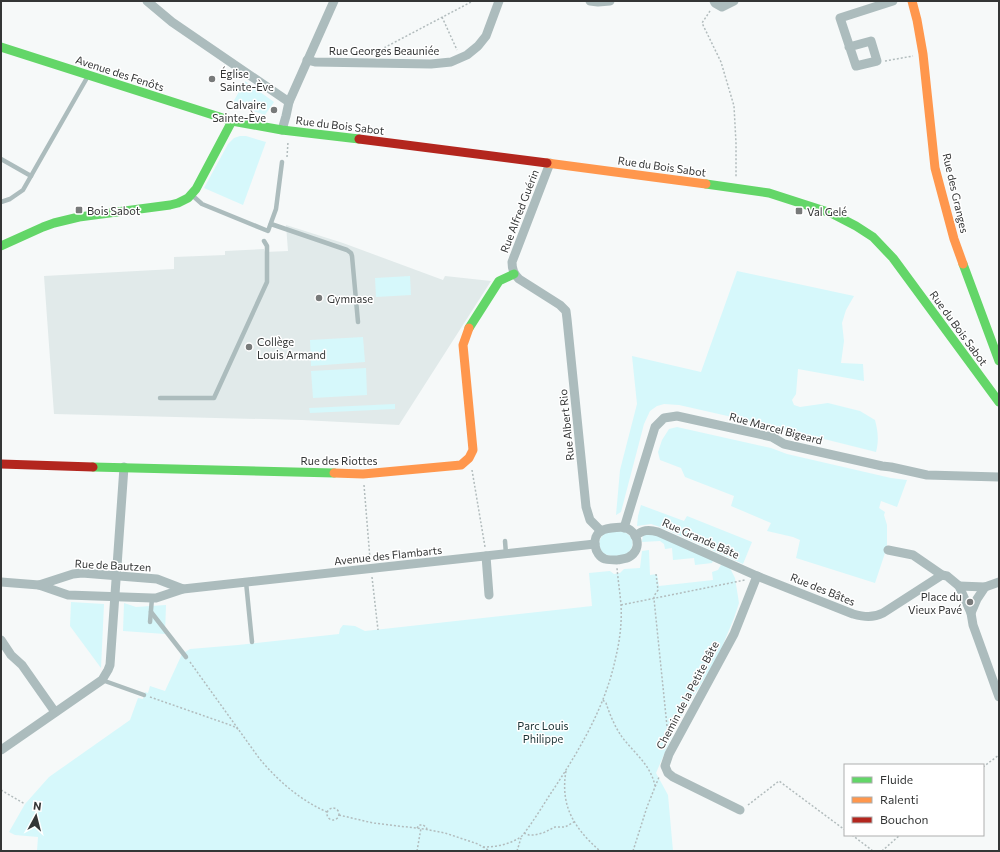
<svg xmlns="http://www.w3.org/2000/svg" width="1000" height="852" font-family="Commissioner,sans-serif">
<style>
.built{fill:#e1eaea}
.green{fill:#d6f8fb}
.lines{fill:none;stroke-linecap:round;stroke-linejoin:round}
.path{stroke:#b2bcbd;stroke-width:1.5;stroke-dasharray:2 2;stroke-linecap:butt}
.lane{stroke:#acbcbd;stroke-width:4.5}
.street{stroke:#acbcbd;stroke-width:9}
.fast{stroke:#63d668;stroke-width:9}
.slow{stroke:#ff974d;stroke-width:9}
.jam{stroke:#b3261e;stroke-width:9}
.poi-dot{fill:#787a7a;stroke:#fff;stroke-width:1.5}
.labels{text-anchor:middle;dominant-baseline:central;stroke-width:3;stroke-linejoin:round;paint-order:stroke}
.street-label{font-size:11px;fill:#343636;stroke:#fff}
.poi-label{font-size:11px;fill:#343636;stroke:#fff;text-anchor:start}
.park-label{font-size:11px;fill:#193133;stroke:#fff}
</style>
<rect width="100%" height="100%" fill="#f6f9f9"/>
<path class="built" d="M 286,225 L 343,243 L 443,280 L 445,276 L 491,281 L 399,425 L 302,420 L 54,414 L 44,276 L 174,269 L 174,257 L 225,255 L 225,251 L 264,249 L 265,252 L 288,251 Z"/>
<g class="green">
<path d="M 245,81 L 274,102 L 265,115 L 232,104 Z"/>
<path d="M 240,136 L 246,136 L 266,142 L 243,205 L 204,188 L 228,144 L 234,138 Z"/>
<path d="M 737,271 L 854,296 L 846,310 L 842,323 L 844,341 L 841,363 L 863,364 L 864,381 L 798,369 L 796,394 L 792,400 L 794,405 L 800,407 L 828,403 L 860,411 L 875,420 C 878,431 879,441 876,452 L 780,428 L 679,405 L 664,404 L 657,406 L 650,411 L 644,424 L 621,512 L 616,515 L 620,470 L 637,404 L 632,356 L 701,372 Z"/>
<path d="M 410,276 L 411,295 L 376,297 L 375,278 Z"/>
<path d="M 363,337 L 365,362 L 311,366 L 310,340 Z"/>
<path d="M 366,368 L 367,395 L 313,398 L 311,371 Z"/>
<path d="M 395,404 L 395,409 L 310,413 L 309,408 Z"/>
<path d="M 677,427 L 771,448 L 787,454 L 891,478 L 907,480 L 897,507 L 881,501 L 879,508 L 885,512 L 884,515 L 887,525 L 887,547 L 875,583 L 796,558 L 800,540 L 793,537 L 767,531 L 771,523 L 731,506 L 734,496 L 685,477 L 681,468 L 660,460 L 658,452 L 662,440 L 669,429 Z"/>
<path d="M 641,505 L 684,521 L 687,516 L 752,542 L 743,564 L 663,528 L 651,524 L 637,526 L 638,516 Z"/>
<path d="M 621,531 C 634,534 637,547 626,554 C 623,556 620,555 617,556 C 613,556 611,556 607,555 C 598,552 596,538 606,533 C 610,531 616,532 621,531 Z"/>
<path d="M 643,534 L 656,534 L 714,559 L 712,563 L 695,565 L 694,558 L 673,560 L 672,548 L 665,549 L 664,544 L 660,541 L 642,542 Z"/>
<path d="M 649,550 L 650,575 L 657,574 L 659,586 L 713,580 L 712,572 L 718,570 L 722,563 L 730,568 L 735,578 L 739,603 L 734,618 L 722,647 L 712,666 L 678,722 L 656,773 L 668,795 L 673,851 L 37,851 L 38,837 L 15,835 L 9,832 L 25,804 L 49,777 L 130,720 L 138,698 L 143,699 L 145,692 L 148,693 L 150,686 L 165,691 L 182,654 L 190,649 L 238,645 L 339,634 L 340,629 L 343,625 L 355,626 L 365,631 L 592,606 L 589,573 L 610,571 L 614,574 L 620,573 L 624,569 L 640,568 L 642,551 Z"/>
<path d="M 71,602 L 104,604 L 101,668 L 70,626 Z"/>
<path d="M 124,603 L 136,607 L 166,605 L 165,634 L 123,631 Z"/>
</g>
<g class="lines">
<g class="path">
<path d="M 710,11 L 702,23 L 721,62 L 734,106 L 736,143 L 736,177"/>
<path d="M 442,17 L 457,50"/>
<path d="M 375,55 L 378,51 L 473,1"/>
<path d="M 885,61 L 913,56"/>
<path d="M 287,157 L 288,142"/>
<path d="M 472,470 L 485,547"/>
<path d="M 364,485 L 370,559"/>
<path d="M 656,574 L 658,590 L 654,596 L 654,599 L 668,736"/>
<path d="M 372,577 L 378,630"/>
<path d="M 621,605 L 745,580"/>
<path d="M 190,662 L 259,758 C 278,781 300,800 327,812"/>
<path d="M 150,697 L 233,726 L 238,729"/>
<path d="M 603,700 L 606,703 C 610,715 615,727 622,737 C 634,753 651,765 655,786"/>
<path d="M 983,767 L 999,755"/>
<path d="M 566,771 C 560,806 574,828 600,851"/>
<path d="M 1,790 L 25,804"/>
<path d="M 748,805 L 779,781 L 845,830"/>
<circle cx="333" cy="814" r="6"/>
<path d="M 339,815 L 373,823 L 424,829 L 445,833 L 478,844 L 490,851"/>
<path d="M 417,828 L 419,825 L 423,825 L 426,827 L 427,829"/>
<path d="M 524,833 L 529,835 L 534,835 L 543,833 L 555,827 L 565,827 L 574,822"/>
<path d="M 852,835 L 873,851"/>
<path d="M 483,847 C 497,847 511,844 522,836 C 533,822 542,807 551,793 C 579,751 606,706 616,656 C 620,640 622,621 621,605 C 620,593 618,580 617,568"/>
<path d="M 417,851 L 421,828"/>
<path d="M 517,851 L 521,838"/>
<path d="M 633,851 L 647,807 L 659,777"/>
<path d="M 882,851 L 900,835"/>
</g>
<g class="lane">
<path d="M 1,159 L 31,176"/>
<path d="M 193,196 L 202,204 L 268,231 L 276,209 L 282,162"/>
<path d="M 1,202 L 10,199 L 23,190 L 88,76"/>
<path d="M 271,224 L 347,250 L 351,253 L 352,256 L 358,322"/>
<path d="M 160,398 L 214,398 L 267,282 L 267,246 L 264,241"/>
<path d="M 505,541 L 506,554"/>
<path d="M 246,582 L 252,642"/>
<path d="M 151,612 L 186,657"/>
<path d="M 150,622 L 152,598"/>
<path d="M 102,680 L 144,695"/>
</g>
<g class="street">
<path d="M 147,1 L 172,22 L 289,102"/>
<path d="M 590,1 L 598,2 L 610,1"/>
<path d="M 714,1 L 715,3 L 722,7 L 734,1"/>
<path d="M 849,47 L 871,41 L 877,61 L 856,66 L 840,18 L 893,1"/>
<path d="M 307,60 L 315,62 L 431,64 L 451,62 L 467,55 L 478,46 L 486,36 L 499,1"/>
<path d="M 282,130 L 286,116 L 289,102 L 334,1"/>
<path d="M 550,163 L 512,262 C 512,270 514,274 519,279 L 560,305 L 566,311 L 567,319 L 586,507 L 590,520 L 601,531"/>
<path d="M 623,527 C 638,530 643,549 629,557 C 626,559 621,559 617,560 C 613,560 609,560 605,559 C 594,555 591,537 601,531 C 607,527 616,528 623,527 Z"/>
<path d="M 624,528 L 655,427 L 664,418 L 677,416 L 772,437 L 784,444 L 882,466 L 891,467 L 927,475 L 999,477"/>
<path d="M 635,536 C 643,530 648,529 658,532 L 757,576 L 853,614 C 864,617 873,618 883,613 L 942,575"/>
<path d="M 888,550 L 913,555 L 942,575 L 947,576 L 959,586 L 971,613 L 973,625 L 999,697"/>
<path d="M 486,556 L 489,595"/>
<path d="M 1,582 L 39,585 L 68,595 L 152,598 L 156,598 L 183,589 L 595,544"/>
<path d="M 39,585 L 73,574 L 82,573 L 157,579 L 183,589"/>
<path d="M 959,586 L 985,587 L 999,582"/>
<path d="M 971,613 L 977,599 L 985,587"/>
<path d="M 1,640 L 11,655 L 22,665 L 55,712"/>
<path d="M 1,750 L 102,680 L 108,670 L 110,665 L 124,467"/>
<path d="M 740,810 L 673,777 L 668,773 L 665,766 L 669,754 L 734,634 L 757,576"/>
</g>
<g class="fast">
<path d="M 1,47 L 232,121 L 282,130 L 359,139"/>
<path d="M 706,184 L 769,193 L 831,213 L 856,226 L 873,237 L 893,258 L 999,402"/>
<path d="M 1,246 L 43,227 L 54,223 L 79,217 L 170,205 L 178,203 L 188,198 L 196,189 L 232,121"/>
<path d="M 963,264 L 999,361"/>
<path d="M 469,328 L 499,281 L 514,274"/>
<path d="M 93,467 L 334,473"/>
</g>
<g class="slow">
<path d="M 912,1 L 917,20 L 923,54 L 935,168 L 954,239 L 963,264"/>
<path d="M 547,163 L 706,184"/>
<path d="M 334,473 L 363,474 L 461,465 L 469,458 L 473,450 L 463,345 L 469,328"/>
</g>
<g class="jam">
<path d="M 359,139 L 547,163"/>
<path d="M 1,464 L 93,467"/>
</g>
</g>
<g class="poi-dot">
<circle cx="212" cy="79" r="4"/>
<circle cx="274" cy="110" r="4"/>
<rect x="75" y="206" width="8" height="8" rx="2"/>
<rect x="795" y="207" width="8" height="8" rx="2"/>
<circle cx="319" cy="298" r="4"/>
<circle cx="249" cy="347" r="4"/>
<circle cx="970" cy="602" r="4"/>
</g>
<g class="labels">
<g class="street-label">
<text x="384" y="50">Rue Georges Beauniée</text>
<text transform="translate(120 73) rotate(18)">Avenue des Fenôts</text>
<text transform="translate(340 125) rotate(7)">Rue du Bois Sabot</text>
<text transform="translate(662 166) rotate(8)">Rue du Bois Sabot</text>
<text transform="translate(956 193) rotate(77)">Rue des Granges</text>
<text transform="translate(519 211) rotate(-69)">Rue Alfred Guérin</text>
<text transform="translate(959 328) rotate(54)">Rue du Bois Sabot</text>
<text transform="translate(566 425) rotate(-96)">Rue Albert Rio</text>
<text transform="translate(776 428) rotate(15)">Rue Marcel Bigeard</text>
<text x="339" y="460">Rue des Riottes</text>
<text transform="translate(701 538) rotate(24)">Rue Grande Bâte</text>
<text transform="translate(388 555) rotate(-6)">Avenue des Flambarts</text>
<text transform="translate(113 565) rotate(3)">Rue de Bautzen</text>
<text transform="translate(823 589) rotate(22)">Rue des Bâtes</text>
<text transform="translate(687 695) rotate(-62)">Chemin de la Petite Bâte</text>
</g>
<g class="poi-label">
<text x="220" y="73">Église<tspan x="220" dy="13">Sainte-Ève</tspan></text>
<text x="266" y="104" text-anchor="end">Calvaire<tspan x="266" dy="13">Sainte-Ève</tspan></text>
<text x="87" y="210">Bois Sabot</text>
<text x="807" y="211">Val Gelé</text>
<text x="327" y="298">Gymnase</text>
<text x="257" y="341">Collège<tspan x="257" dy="13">Louis Armand</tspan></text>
<text x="962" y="596" text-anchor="end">Place du<tspan x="962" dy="13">Vieux Pavé</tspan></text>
</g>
<g class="park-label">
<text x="543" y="725">Parc Louis<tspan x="543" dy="13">Philippe</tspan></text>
</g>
</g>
<rect width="1000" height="852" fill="none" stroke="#343636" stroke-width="4"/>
<rect x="844" y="764" width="140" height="72" fill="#ffffff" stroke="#aeafaf"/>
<rect x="852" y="777" width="20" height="6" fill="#63d668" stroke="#aeafaf"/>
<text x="880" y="784" font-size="12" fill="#343636">Fluide</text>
<rect x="852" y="797" width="20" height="6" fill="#ff974d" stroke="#aeafaf"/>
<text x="880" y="804" font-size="12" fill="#343636">Ralenti</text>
<rect x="852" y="817" width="20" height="6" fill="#b3261e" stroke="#aeafaf"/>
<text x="880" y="824" font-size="12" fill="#343636">Bouchon</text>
<g transform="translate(36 816) rotate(7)" stroke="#ffffff" stroke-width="3" paint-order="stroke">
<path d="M0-3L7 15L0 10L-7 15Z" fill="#343636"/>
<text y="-6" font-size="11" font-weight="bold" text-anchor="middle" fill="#343636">N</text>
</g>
</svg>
